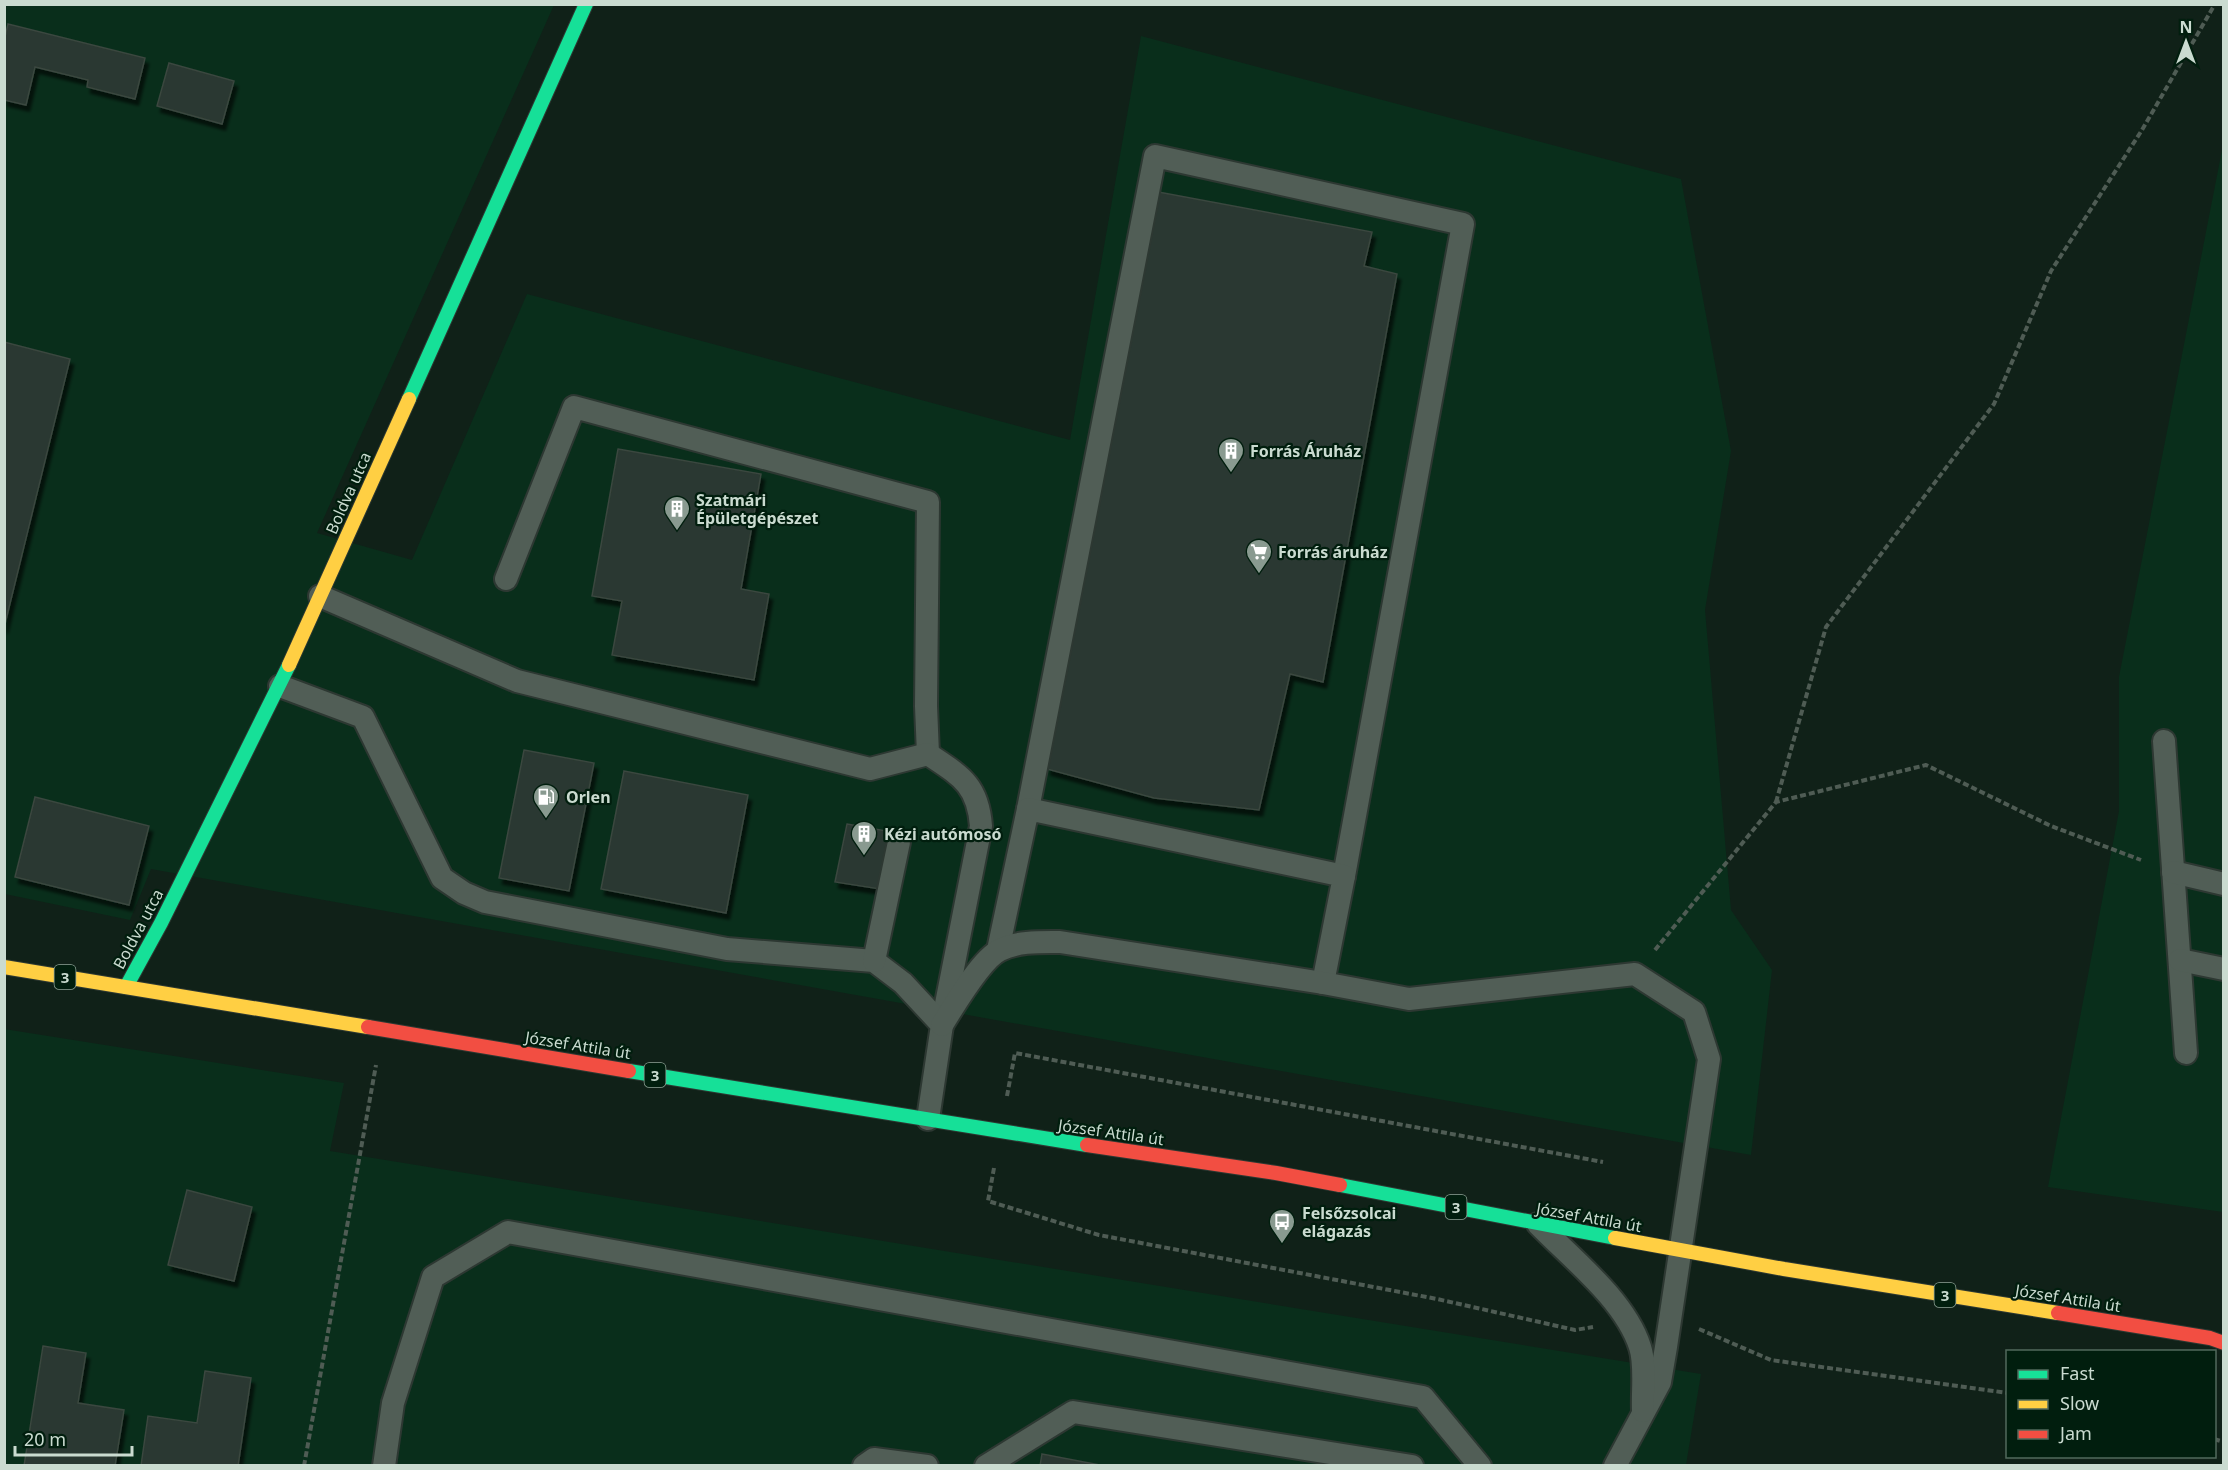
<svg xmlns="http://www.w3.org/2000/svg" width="2228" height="1470" font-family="'Noto Sans',sans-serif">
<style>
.built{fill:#092e1b}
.building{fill:#2a3830;stroke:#3a473f;stroke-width:1.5;filter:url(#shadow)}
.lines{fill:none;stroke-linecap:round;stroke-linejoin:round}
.lane-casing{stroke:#2d3832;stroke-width:26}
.fast-casing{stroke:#2d3832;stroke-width:16}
.slow-casing{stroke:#2d3832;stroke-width:16}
.jam-casing{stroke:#2d3832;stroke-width:16}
.path{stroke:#4f5c54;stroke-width:4;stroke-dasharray:6 3;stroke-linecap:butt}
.lane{stroke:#515e56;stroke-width:22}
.fast{stroke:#16e098;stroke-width:14}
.slow{stroke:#ffcf43;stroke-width:14}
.jam{stroke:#f24e42;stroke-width:14}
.labels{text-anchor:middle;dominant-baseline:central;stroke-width:4.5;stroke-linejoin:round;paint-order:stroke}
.shield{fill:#011e0e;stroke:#8ea296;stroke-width:1.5}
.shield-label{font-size:15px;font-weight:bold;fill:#cadbd0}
.poi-label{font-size:16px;font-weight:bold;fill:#cadbd0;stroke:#011e0e;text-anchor:start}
.street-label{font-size:16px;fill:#cadbd0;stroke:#011e0e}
</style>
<defs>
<filter id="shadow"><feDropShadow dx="3.5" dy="6" stdDeviation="1.5" flood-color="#0009"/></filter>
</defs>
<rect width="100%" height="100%" fill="#102118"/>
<g class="built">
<path d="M 5,5 L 554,5 L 317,533 L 412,560 L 527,294 L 1070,440 L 1141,36 L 1681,179 L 1731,451 L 1705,610 L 1731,910 L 1772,970 L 1751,1155 L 151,869 L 130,920 L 5,894 Z"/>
<path d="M 2223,145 L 2223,1212 L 2048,1187 L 2119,811 L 2119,677 Z"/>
<path d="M 4,1029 L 344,1083 L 330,1151 L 1701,1374 L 1686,1465 L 5,1465 Z"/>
</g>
<g class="building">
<path d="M 8,24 L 145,58 L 135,99 L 87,87 L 88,80 L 35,67 L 26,105 L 4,100 L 4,41 Z"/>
<path d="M 169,63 L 234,81 L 222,124 L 157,106 Z"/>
<path d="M 1153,191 L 1372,232 L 1364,266 L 1397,274 L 1323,682 L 1290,674 L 1259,810 L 1154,798 L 1047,769 Z"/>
<path d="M 4,342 L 70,359 L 4,628 Z"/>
<path d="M 618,449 L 761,474 L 741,589 L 769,594 L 754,680 L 612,655 L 622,601 L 592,596 Z"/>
<path d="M 524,750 L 594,763 L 569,891 L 499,878 Z"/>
<path d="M 624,771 L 748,795 L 726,913 L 601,889 Z"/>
<path d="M 35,797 L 149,826 L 129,905 L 15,877 Z"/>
<path d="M 847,824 L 892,832 L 880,889 L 835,882 Z"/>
<path d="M 187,1190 L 252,1207 L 234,1281 L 168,1265 Z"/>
<path d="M 43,1346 L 86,1353 L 78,1403 L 124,1410 L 115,1466 L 24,1466 Z"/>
<path d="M 205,1371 L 251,1378 L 238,1466 L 141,1466 L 148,1416 L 197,1423 Z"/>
<path d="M 1042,1454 L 1105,1466 L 1040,1466 Z"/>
</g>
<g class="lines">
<defs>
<g id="lane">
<path d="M 506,579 L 574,407 L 928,502 L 926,706 L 928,754"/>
<path d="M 320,596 L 517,681 L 870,769 L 928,754 C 961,776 978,785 981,826 L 944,1014"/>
<path d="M 280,686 L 363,717 L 442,878 L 464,893 L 485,902 L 727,949 L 874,961 L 903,983 L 942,1025 L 928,1119"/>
<path d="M 2164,741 L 2186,1053"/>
<path d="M 1028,809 L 1155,156 L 1463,224 L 1344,876"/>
<path d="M 2173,872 L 2224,884"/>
<path d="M 998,950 L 1028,809 L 1344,876 L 1323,983"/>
<path d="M 2180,960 L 2224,969"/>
<path d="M 874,961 L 899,842"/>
<path d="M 942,1025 C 954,1006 981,959 1000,950 C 1018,941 1041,942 1060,942 L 1323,983 L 1409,999 L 1635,974 L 1694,1012 L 1709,1059 L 1666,1347 L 1660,1382 L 1615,1466"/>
<path d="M 1538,1224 C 1572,1259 1625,1300 1640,1347 C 1646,1365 1642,1391 1643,1411"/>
<path d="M 384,1466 L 393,1403 L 433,1277 L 508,1232 L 1423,1397 L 1480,1466"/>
<path d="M 864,1466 L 874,1459 L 927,1466"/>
<path d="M 986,1466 L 1073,1412 L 1412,1466"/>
</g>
<g id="fast">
<path d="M 409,399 L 586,4"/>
<path d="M 126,987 L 161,923 L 289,665"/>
<path d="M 629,1071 L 1087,1145"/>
<path d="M 1340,1185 L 1615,1238"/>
</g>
<g id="slow">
<path d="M 289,665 L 409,399"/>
<path d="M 4,967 L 368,1027"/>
<path d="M 1615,1238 L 1784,1269 L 2058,1313"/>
</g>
<g id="jam">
<path d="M 368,1027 L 629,1071"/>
<path d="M 1087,1145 L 1276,1173 L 1340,1185"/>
<path d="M 2058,1313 L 2210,1338 L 2224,1343"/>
</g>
</defs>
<use href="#lane" class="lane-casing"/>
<use href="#fast" class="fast-casing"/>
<use href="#slow" class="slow-casing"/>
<use href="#jam" class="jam-casing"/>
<g class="path">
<path d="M 1776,802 L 1826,627 L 1994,404 L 2051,271 L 2142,130 L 2215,4"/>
<path d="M 1655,950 L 1776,802 L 1926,765 L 2051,826 L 2141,860"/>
<path d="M 1007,1096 L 1015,1053 L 1603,1162"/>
<path d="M 994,1168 L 988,1201 L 1099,1235 L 1437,1299 L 1575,1330 L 1593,1327"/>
<path d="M 1699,1329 L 1771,1360 L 2008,1393"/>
<path d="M 2214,1439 L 2224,1442"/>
<path d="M 304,1466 L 376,1065"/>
</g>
<use href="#lane" class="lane"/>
<use href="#fast" class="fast"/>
<use href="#slow" class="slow"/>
<use href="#jam" class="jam"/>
</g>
<defs>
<symbol id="building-pin" viewBox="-11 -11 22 30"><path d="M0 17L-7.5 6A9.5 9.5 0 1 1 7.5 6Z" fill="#899a90" stroke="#011e0e"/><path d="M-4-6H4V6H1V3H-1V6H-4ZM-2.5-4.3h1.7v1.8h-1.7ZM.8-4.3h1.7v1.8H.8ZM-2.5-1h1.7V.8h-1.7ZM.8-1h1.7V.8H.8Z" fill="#fff"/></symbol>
<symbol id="supermarket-pin" viewBox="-11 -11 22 30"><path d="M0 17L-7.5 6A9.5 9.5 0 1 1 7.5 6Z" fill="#899a90" stroke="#011e0e"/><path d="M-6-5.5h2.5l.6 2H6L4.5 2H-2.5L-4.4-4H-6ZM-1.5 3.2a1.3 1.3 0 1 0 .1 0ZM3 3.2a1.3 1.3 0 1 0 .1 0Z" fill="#fff"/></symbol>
<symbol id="fuel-pin" viewBox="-11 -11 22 30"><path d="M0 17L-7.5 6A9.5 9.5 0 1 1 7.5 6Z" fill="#899a90" stroke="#011e0e"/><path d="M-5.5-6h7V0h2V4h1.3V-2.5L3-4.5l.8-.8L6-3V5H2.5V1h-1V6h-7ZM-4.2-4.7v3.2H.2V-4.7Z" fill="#fff"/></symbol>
<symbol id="bus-pin" viewBox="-11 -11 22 30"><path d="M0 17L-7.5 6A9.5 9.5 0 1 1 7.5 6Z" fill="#899a90" stroke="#011e0e"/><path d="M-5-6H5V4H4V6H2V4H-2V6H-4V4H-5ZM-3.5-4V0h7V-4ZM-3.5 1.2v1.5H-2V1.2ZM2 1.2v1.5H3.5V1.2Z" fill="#fff"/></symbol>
</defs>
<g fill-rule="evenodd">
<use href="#building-pin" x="1216" y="436" width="30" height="40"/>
<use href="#building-pin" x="662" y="494" width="30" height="40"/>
<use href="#supermarket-pin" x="1244" y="537" width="30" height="40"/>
<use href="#fuel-pin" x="531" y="782" width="30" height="40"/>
<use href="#building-pin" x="849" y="819" width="30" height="40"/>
<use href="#bus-pin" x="1267" y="1207" width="30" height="40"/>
</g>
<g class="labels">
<g class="shield">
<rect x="54.5" y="965" width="21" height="24" rx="4.5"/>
<rect x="644.5" y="1063" width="21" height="24" rx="4.5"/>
<rect x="1445.5" y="1195" width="21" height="24" rx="4.5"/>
<rect x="1934.5" y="1283" width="21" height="24" rx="4.5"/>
</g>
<g class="shield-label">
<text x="65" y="977">3</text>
<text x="655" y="1075">3</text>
<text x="1456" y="1207">3</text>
<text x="1945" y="1295">3</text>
</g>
<g class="poi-label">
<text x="1250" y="451">Forrás Áruház</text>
<text x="696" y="500">Szatmári<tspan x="696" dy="18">Épületgépészet</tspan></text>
<text x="1278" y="552">Forrás áruház</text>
<text x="566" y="797">Orlen</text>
<text x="884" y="834">Kézi autómosó</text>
<text x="1302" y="1213">Felsőzsolcai<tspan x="1302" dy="18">elágazás</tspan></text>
</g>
<g class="street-label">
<text transform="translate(348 493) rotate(-66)">Boldva utca</text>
<text transform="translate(138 929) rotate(-62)">Boldva utca</text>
<text transform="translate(578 1045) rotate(9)">József Attila út</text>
<text transform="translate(1111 1132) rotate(8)">József Attila út</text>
<text transform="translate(1589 1217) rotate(10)">József Attila út</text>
<text transform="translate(2068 1298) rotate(9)">József Attila út</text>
</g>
</g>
<rect width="2228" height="1470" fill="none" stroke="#cadbd0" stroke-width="12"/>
<rect x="2006" y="1350" width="210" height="108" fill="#011e0e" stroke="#516a5c" stroke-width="1.5"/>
<rect x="2018" y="1370" width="30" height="9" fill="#16e098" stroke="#516a5c" stroke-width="1.5"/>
<text x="2060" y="1380" font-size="18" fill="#cadbd0">Fast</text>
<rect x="2018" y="1400" width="30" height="9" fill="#ffcf43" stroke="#516a5c" stroke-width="1.5"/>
<text x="2060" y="1410" font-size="18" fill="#cadbd0">Slow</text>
<rect x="2018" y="1430" width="30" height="9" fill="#f24e42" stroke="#516a5c" stroke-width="1.5"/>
<text x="2060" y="1440" font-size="18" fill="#cadbd0">Jam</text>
<g transform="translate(2186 42)" stroke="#011e0e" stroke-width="4.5" paint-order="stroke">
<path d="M0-4.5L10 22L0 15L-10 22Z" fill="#cadbd0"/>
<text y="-9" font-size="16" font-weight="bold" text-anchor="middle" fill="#cadbd0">N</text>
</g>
<path d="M15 1446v9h117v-9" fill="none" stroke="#cadbd0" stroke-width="3"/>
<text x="24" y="1446" font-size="18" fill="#cadbd0" stroke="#011e0e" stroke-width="4.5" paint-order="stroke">20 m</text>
</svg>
